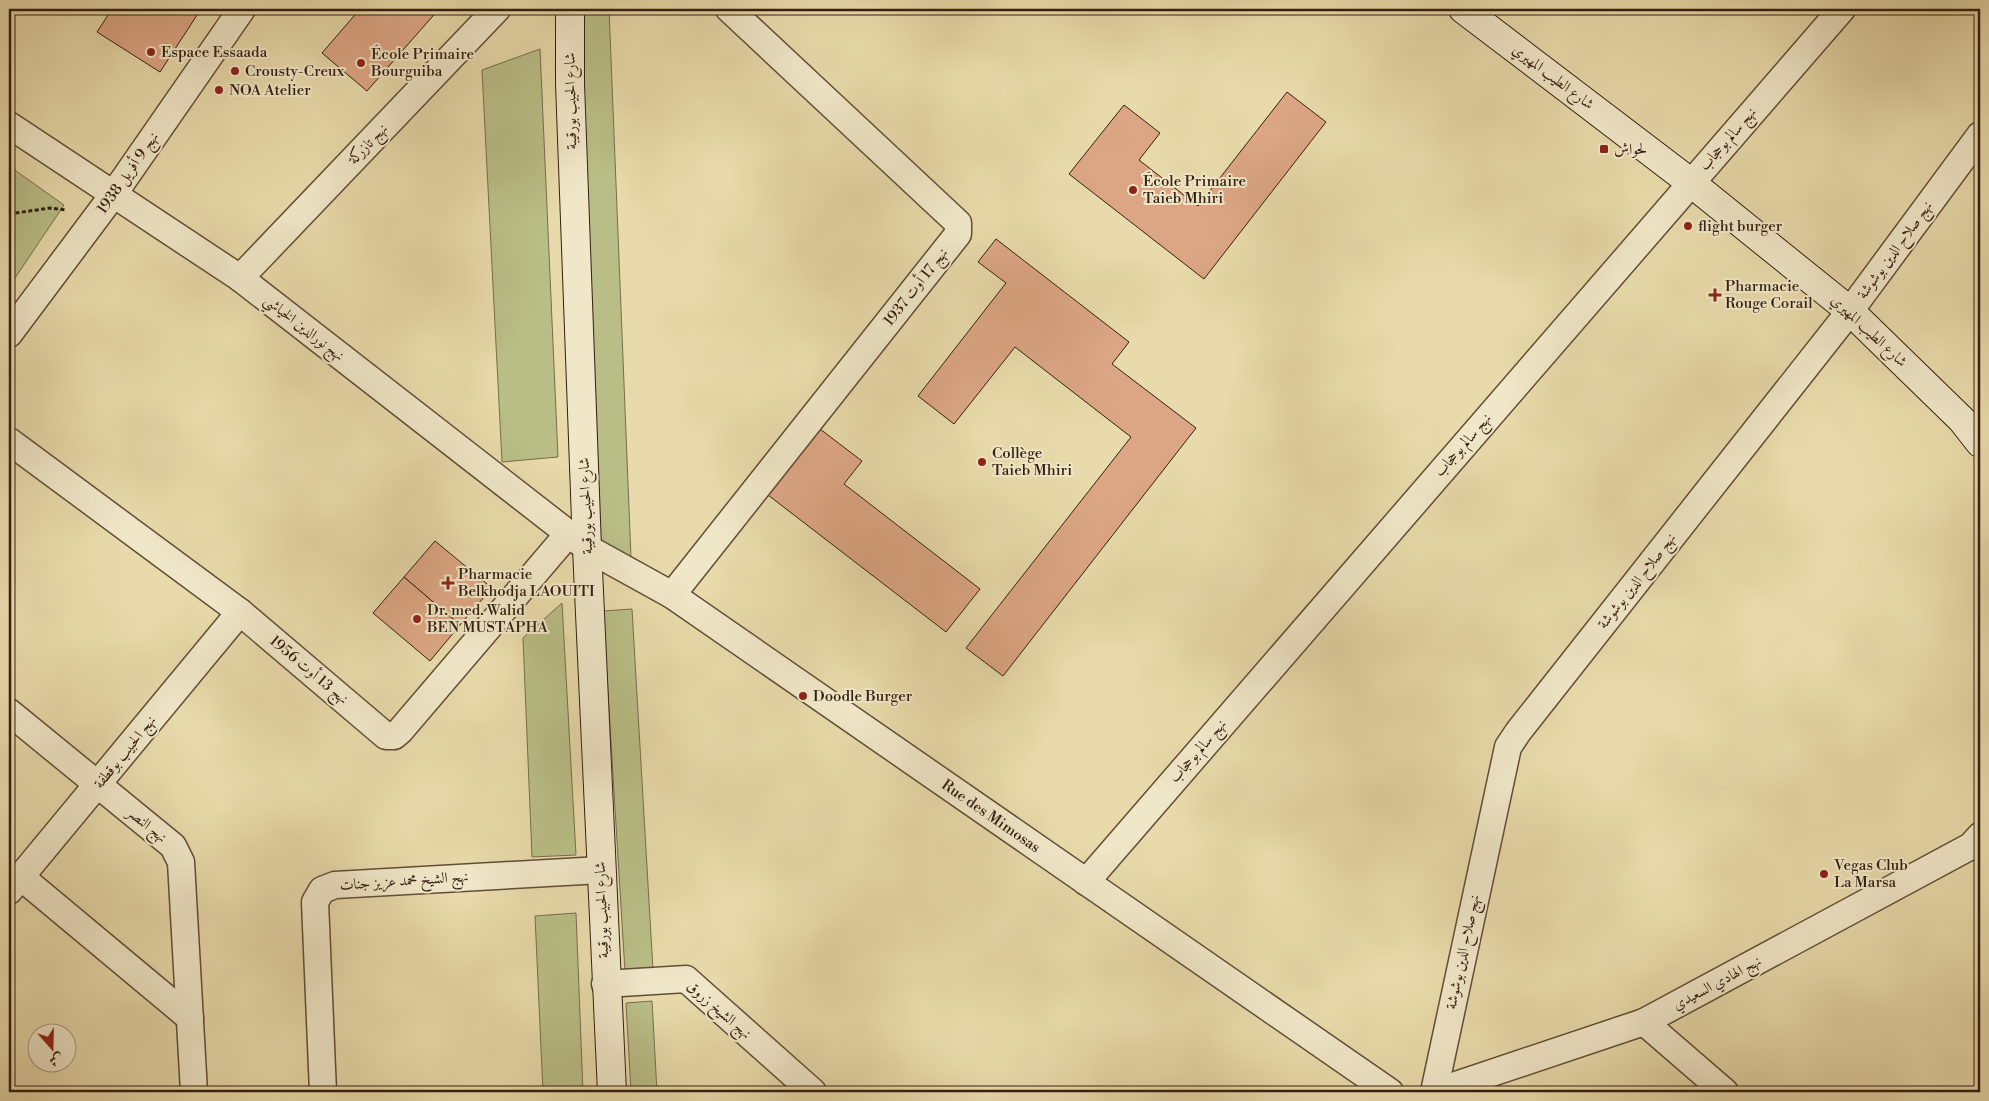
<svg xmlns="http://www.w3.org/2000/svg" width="1989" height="1101" font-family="'Libre Bodoni',Amiri,serif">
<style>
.green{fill:#b9be86;stroke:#766e4c}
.building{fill:#dca684;stroke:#341e11}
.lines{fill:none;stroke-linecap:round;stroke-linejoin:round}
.minor-casing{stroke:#614d37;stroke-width:29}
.secondary-casing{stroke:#341e11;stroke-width:30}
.path{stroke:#341e11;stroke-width:3;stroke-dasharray:4 2.5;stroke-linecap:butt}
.minor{stroke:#f0e7c8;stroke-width:26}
.secondary{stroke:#f0e7c8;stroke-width:28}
.poi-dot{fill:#8f2418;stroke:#f0e7c8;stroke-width:2}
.labels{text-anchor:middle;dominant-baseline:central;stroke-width:4;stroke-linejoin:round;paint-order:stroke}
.poi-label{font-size:15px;fill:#341e11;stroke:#f0e7c8;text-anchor:start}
.street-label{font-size:15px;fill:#341e11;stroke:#f0e7c8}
</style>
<rect width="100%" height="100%" fill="#e8daaa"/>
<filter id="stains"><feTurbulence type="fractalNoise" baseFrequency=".004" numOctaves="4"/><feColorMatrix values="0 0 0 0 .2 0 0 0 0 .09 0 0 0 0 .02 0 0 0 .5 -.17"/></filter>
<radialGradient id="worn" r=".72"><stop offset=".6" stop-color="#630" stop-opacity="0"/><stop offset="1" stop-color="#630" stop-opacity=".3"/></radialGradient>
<g class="green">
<path d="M 578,9 L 609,9 L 631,558 L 600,541 Z"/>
<path d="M 540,49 L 558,457 L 502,462 L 482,70 Z"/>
<path d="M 9,166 L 64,205 L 9,287 Z"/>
<path d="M 562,603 L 576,855 L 532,857 L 523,638 Z"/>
<path d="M 632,609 L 653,970 L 625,972 L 603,611 Z"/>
<path d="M 576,913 L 583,1092 L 543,1092 L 535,916 Z"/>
<path d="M 652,1001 L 657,1092 L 631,1092 L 626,1003 Z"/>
</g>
<g class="building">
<path d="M 112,9 L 201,9 L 160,72 L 97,32 Z"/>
<path d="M 360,9 L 439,9 L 367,91 L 322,53 Z"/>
<path d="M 1287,92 L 1326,122 L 1204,279 L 1069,174 L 1124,105 L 1160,133 L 1139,160 L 1198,206 Z"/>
<path d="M 996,239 L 1129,342 L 1112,364 L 1196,428 L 1003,676 L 966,648 L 1131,437 L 1015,347 L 954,424 L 918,396 L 1006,283 L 978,262 Z"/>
<path d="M 820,429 L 862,461 L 844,484 L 980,589 L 946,632 L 768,495 Z"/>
<path d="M 435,541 L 492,588 L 460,625 L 404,577 Z"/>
<path d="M 404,577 L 460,625 L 430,661 L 373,613 Z"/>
</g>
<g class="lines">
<defs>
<g id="minor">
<path id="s1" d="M 9,125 L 240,278 L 587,548 L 672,595 L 1390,1092"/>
<path d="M 240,278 L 497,9"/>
<path d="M 9,334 L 113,195 L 242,9"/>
<path d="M 9,441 L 240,612 L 386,736 L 394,736 L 400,731 L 569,533"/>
<path d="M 672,595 L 958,234 L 958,223 L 729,9"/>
<path d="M 9,712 L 173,846 L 181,862 L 194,1092"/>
<path d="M 21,877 L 190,1018"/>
<path d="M 1086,882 L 1842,9"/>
<path d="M 9,891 L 240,612"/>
<path d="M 605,984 L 686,979 L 813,1092"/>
<path d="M 1644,1022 L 1725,1092"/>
<path d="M 323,1092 L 315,902 L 322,890 L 335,885 L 601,870"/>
<path d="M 1434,1092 L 1508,747 L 1518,732 L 1850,311 L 1980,135"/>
<path d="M 1435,1092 L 1644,1022 L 1971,846 L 1980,836"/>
</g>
<g id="secondary">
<path d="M 570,9 L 570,84 L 587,548 L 612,1092"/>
<path d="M 1463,9 L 1690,182 L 1850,311 L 1962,420 L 1980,443"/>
</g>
</defs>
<use href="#minor" class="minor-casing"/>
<use href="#secondary" class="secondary-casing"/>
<path class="path" d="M 9,214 L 50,208 L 66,210"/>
<use href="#minor" class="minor"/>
<use href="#secondary" class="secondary"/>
</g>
<g class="poi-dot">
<circle cx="151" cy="52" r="5"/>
<circle cx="361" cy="63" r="5"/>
<circle cx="235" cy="71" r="5"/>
<circle cx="219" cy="90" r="5"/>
<rect x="1599" y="144" width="10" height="10" rx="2.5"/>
<circle cx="1133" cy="190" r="5"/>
<circle cx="1688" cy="226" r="5"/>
<path d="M1712.5 287.5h5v5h5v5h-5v5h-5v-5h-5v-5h5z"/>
<circle cx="982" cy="462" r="5"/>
<path d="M445.5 575.5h5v5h5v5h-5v5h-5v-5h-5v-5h5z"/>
<circle cx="417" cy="619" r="5"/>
<circle cx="803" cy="696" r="5"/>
<circle cx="1824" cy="874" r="5"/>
</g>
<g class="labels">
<g class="poi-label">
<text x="161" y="52">Espace Essaada</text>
<text x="371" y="54">École Primaire<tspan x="371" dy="17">Bourguiba</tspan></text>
<text x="245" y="71">Crousty-Creux</text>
<text x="229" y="90">NOA Atelier</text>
<text x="1614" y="149">لحواش</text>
<text x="1143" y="181">École Primaire<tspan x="1143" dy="17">Taieb Mhiri</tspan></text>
<text x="1698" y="226">flight burger</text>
<text x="1725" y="286">Pharmacie<tspan x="1725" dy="17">Rouge Corail</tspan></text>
<text x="992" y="453">Collège<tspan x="992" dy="17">Taieb Mhiri</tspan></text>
<text x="458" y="574">Pharmacie<tspan x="458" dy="17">Belkhodja LAOUITI</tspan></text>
<text x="427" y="610">Dr. med. Walid<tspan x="427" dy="17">BEN MUSTAPHA</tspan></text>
<text x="813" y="696">Doodle Burger</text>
<text x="1834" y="865">Vegas Club<tspan x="1834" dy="17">La Marsa</tspan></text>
</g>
<g class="street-label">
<text transform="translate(1553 77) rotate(37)">شارع الطيب المهيري</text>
<text transform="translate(571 101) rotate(-91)">شارع الحبيب بورقيبة</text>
<text transform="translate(1728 139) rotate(-49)">نهج سالم بوحجاب</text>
<text transform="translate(368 144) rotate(-46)">نهج تازركة</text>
<text transform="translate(128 173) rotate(-55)">نهج 9 أفريل 1938</text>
<text transform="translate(1895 250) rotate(-54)">نهج صلاح الدين بوشوشة</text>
<text transform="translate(916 287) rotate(-52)">نهج 17 أوت 1937</text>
<text transform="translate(304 328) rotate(38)">نهج نورالدين الخياشي</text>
<text transform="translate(1869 331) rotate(43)">شارع الطيب المهيري</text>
<text transform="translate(1463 445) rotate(-49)">نهج سالم بوحجاب</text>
<text transform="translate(586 506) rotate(-92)">شارع الحبيب بورقيبة</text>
<text transform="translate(1637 581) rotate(-52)">نهج صلاح الدين بوشوشة</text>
<text transform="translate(309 670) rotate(40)">نهج 13 أوت 1956</text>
<text transform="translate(1198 751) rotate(-49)">نهج سالم بوحجاب</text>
<text transform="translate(125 752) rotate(-51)">نهج الحبيب بوقطفة</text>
<text stroke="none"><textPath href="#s1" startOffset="1202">Rue des Mimosas</textPath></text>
<text transform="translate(147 825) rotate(39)">نهج النصر</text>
<text transform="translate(404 881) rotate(-4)">نهج الشيخ محمد عزيز جنات</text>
<text transform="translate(602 910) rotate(-92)">شارع الحبيب بورقيبة</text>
<text transform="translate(1463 952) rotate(-78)">نهج صلاح الدين بوشوشة</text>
<text transform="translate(1717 983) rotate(-28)">نهج الهادي السعيدي</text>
<text transform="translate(719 1010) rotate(41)">نهج الشيخ زروق</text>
</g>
</g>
<rect width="1989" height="1101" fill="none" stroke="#e8daaa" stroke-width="30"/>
<rect x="10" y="10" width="1969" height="1081" fill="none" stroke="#341e11" stroke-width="2.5"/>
<rect x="15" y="15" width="1959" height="1071" fill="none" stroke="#341e11"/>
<g transform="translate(52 1048) rotate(160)"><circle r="24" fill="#f0e7c8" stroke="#a5977f"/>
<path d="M0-4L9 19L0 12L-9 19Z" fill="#8f2418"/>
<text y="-8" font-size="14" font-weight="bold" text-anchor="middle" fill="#341e11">ش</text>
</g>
<rect width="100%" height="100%" filter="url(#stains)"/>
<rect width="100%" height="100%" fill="url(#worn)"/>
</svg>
